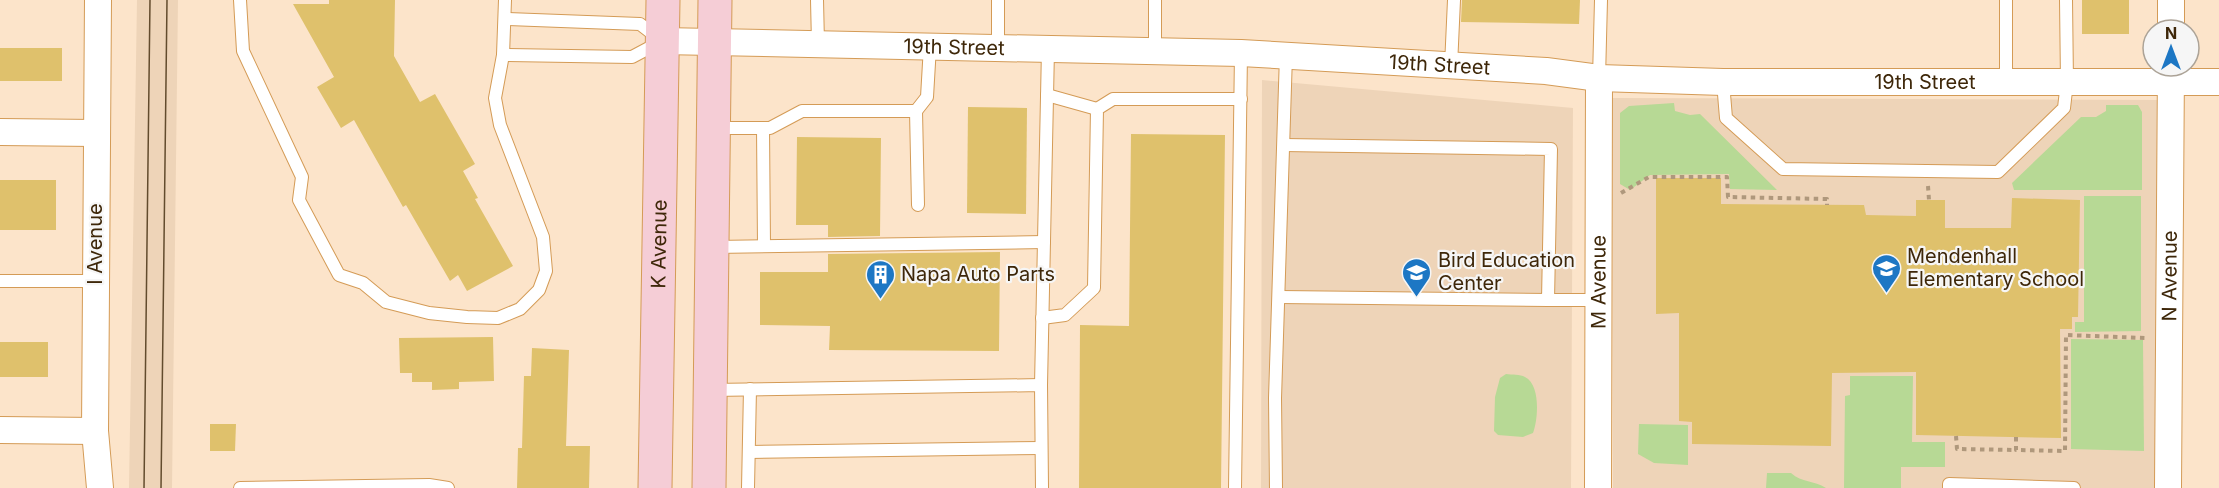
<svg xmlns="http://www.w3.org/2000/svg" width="2219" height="488" font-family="Inter,sans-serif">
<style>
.built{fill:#eed4b8}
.green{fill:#b7d995}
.building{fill:#dfc16c}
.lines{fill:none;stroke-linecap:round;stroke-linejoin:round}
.service-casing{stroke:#d49b56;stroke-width:14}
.minor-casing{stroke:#d49b56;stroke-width:28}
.secondary-casing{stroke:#d49b56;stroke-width:35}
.path{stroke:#af987c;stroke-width:4;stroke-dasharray:4.5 4.5;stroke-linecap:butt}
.service{stroke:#fff;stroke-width:12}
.minor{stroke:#fff;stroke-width:26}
.secondary{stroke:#f5cdd6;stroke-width:33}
.tram{stroke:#624b2d;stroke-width:1.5}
.labels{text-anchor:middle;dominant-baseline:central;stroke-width:4.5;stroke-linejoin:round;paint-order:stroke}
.street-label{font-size:20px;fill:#3e2709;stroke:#f6f6f6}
.poi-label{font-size:20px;fill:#3e2709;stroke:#f6f6f6;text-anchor:start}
</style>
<rect width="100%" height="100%" fill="#fce4ca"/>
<g class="built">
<path d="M 137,0 L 178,0 L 172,488 L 129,488 Z"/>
<path d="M 1262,80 L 1573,108 L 1571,488 L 1261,488 Z"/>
<path d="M 1612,98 L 2161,100 L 2158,488 L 1613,488 Z"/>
</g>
<g class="green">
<path d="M 1674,103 L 1675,111 L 1690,115 L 1700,114 L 1777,190 L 1730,189 L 1729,174 L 1650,175 L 1630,190 L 1620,184 L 1620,113 L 1629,106 Z"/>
<path d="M 2106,105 L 2138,105 L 2142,112 L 2142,190 L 2014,190 L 2012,183 L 2081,117 L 2096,117 L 2106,111 Z"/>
<path d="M 2084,196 L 2141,196 L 2141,331 L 2075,332 L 2075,322 L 2084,322 Z"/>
<path d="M 2071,339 L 2143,340 L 2144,451 L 2071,449 Z"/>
<path d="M 1506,374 C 1512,375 1520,374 1525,377 C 1541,385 1538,420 1533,433 L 1523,437 L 1498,435 L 1494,431 L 1495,397 L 1500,378 Z"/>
<path d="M 1850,376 L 1913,376 L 1912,442 L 1945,442 L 1945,467 L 1901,467 L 1901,488 L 1844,488 L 1845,396 L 1850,395 Z"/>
<path d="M 1639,424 L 1688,425 L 1688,465 L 1654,463 L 1638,454 Z"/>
<path d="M 1767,473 L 1791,473 C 1802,483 1814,480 1826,488 L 1766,488 Z"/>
</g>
<g class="building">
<path d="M 329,0 L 395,0 L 394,56 L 420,102 L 435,94 L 475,164 L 463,171 L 478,198 L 475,199 L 513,266 L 467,291 L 458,275 L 450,281 L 406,205 L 403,207 L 354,120 L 341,128 L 317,87 L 334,77 L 293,4 L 329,4 Z"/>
<path d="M 1462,0 L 1580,0 L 1579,24 L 1461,22 Z"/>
<rect x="2082" y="0" width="47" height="34"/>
<rect x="0" y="48" width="62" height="33"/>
<path d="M 968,107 L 1027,108 L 1026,214 L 967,213 Z"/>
<path d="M 1131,134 L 1225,135 L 1221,488 L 1079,488 L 1080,325 L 1129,326 Z"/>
<path d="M 797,137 L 881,138 L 880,236 L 828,237 L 828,225 L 796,225 Z"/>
<path d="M 1656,178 L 1721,178 L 1721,204 L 1864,205 L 1866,215 L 1916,216 L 1916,200 L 1945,200 L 1945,228 L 2011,228 L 2012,198 L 2080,200 L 2078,317 L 2072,317 L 2072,329 L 2060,329 L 2061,438 L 1916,435 L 1916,372 L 1832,373 L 1831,446 L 1692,444 L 1692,422 L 1679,421 L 1679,313 L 1656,314 Z"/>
<rect x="0" y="180" width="56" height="50"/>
<path d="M 1000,252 L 999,351 L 829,350 L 830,326 L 760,325 L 760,272 L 828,272 L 828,254 Z"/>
<path d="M 493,337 L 494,381 L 459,382 L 459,389 L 432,390 L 432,382 L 412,382 L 412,373 L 400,373 L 399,338 Z"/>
<rect x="0" y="342" width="48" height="35"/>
<path d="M 532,348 L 569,350 L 566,446 L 590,446 L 589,488 L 517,488 L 518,448 L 522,448 L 524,376 L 531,376 Z"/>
<path d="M 210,424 L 236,424 L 235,451 L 210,451 Z"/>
</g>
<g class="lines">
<defs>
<g id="service">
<path d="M 240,0 L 243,51 L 302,177 L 299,200 L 339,275 L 363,283 L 386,302 L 429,313 L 467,317 L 498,318 L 520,309 L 539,290 L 546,271 L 543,237 L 500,125 L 495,98 L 503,55 L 505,0"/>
<path d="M 817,0 L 818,43"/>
<path d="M 998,0 L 998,47"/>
<path d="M 2006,0 L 2006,82"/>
<path d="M 1155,51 L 1155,0"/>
<path d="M 503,55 L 632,57 L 662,41 L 640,24 L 506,19"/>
<path d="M 1451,66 L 1454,0"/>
<path d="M 1599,78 L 1601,0"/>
<path d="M 1723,82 L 1726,118 L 1783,169 L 1998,172 L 2064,108 L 2067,82 L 2066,0"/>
<path d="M 1047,95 L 1097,109"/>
<path d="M 916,111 L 918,205"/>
<path d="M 716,128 L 770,128 L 802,111 L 916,111 L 927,97 L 930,46"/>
<path d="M 763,128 L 764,246"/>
<path d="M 714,247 L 1044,242"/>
<path d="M 0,281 L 95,281"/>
<path d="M 1280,297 L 1548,300 L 1551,149 L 1284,145"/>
<path d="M 1548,300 L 1598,300"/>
<path d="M 1042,318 L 1065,315 L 1094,288 L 1097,109 L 1113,99 L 1241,99"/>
<path d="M 1041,385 L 1048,49"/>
<path d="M 711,390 L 1041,385 L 1042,488"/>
<path d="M 749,452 L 1041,448"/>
<path d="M 240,488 L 429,485 L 448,488"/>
<path d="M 748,488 L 750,389"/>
<path d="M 1235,488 L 1241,53"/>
<path d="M 1276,488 L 1275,398 L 1286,55"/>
<path d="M 1949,488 L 1949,484 L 2074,488"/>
</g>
<g id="minor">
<path d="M 98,0 L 95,431 L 100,488"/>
<path d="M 2171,0 L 2171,30"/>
<path id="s1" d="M 662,41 L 1241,53 L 1546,71 L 1599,78 L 1723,82 L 2219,82"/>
<path d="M 0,132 L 95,133"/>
<path d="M 0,430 L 95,431"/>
<path id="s2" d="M 1598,488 L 1599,78"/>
<path id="s3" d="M 2168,488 L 2171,66"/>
</g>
<g id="secondary">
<path id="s4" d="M 655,488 L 663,0"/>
<path d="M 709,488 L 715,0"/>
</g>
</defs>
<use href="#service" class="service-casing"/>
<use href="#minor" class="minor-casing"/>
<use href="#secondary" class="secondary-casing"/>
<g class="path">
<path d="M 1928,186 L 1929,200"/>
<path d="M 1621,193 L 1649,177 L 1727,177 L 1728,197 L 1827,199 L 1827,205"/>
<path d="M 1956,436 L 1957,449 L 2016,450"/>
<path d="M 2016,437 L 2016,450 L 2065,451 L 2066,335 L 2145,338"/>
</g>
<use href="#service" class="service"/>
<use href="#minor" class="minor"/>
<use href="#secondary" class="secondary"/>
<g class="tram">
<path d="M 144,488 L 150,0"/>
<path d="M 161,488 L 167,0"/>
</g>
</g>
<defs>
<symbol id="school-pin" viewBox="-11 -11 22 30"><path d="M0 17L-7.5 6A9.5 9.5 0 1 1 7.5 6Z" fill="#1d77c4" stroke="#f6f6f6"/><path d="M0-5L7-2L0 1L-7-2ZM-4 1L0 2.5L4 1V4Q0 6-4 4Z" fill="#fff"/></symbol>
<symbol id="building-pin" viewBox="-11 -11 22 30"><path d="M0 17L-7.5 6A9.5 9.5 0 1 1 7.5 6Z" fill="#1d77c4" stroke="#f6f6f6"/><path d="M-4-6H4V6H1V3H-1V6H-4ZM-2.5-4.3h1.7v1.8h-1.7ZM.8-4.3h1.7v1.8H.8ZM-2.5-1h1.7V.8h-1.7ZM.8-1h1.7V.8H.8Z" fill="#fff"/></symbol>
</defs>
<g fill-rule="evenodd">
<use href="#school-pin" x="1870" y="252" width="33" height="45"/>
<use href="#school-pin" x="1400" y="256" width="33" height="45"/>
<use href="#building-pin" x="864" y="258" width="33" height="45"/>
</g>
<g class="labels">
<g class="street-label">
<text stroke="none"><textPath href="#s1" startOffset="292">19th Street</textPath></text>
<text stroke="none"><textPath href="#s1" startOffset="778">19th Street</textPath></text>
<text stroke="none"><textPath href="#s1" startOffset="1264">19th Street</textPath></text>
<text transform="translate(95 244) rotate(-90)">I Avenue</text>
<text stroke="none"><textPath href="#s4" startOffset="244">K Avenue</textPath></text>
<text stroke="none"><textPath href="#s3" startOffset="212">N Avenue</textPath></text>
<text stroke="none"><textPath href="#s2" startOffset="206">M Avenue</textPath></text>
</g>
<g class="poi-label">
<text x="1907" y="256">Mendenhall<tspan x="1907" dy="23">Elementary School</tspan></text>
<text x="1438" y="260">Bird Education<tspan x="1438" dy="23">Center</tspan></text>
<text x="901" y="274">Napa Auto Parts</text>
</g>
</g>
<g transform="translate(2171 48)"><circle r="28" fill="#f6f6f6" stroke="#aca397" stroke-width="1.5"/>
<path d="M0-4.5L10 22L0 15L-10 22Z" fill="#1d77c4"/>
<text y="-9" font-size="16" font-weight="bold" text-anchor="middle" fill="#3e2709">N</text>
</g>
</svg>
